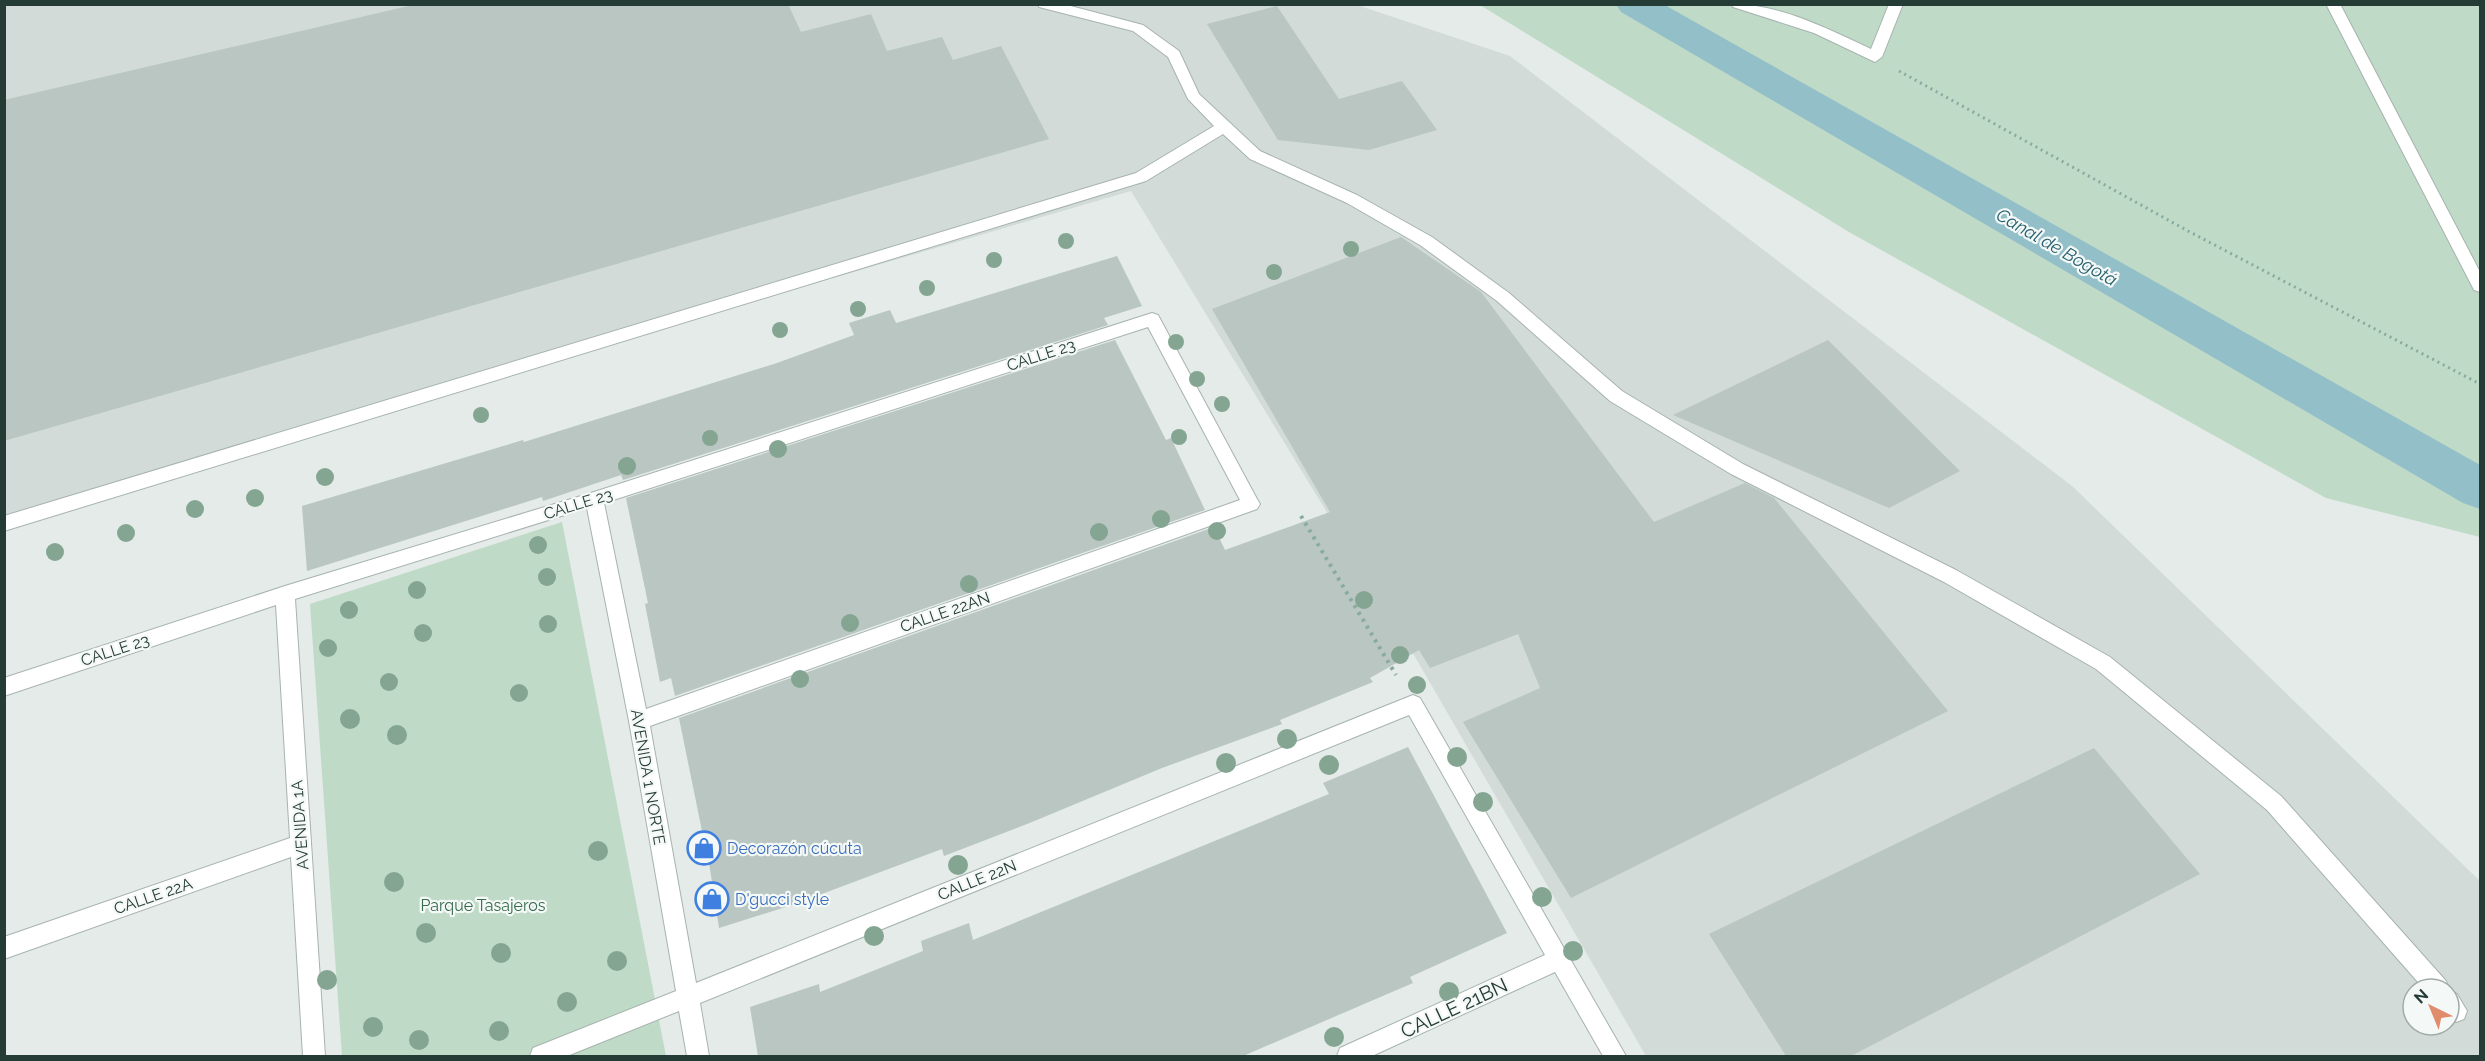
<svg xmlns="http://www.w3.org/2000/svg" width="2485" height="1061" font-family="Raleway,sans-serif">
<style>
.built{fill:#d2dbd7;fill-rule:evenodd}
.green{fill:#bfdac7}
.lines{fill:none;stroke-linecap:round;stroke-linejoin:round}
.canal{fill:#93bfc9;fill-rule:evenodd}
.building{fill:#b9c6c1}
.service-casing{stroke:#a7b3af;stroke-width:2}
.minor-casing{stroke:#a7b3af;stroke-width:2}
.path-far1{stroke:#88aba1;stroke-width:3;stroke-dasharray:2 4;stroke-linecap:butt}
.path{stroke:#88aba1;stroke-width:4;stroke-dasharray:3 5;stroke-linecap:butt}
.service{fill:#fff;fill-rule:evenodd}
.minor{fill:#fff;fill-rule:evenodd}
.tree{fill:#84a592}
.labels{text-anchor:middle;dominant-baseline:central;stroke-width:4.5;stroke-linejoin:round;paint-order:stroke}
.street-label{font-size:16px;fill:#253b36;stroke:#f4f8f6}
.shop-label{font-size:16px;fill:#366cbe;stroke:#f4f8f6;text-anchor:start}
.park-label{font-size:16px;fill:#356c4c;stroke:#f4f8f6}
.water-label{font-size:18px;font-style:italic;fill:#27616f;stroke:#f4f8f6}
.near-street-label{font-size:20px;fill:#253b36;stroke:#f4f8f6}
</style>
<rect width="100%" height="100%" fill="#e4ebe8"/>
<path class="built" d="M 5,5 L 1357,5 L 1510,56 L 2072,486 L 2480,881 L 2480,1056 L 1646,1056 L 1414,655 L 1131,191 L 5,520 ZM 2413,989 L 2449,989 L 2449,1025 L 2413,1025 Z"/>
<g class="green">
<path d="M 1480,5 L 2480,5 L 2480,537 L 2326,498 L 1849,232 Z"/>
<path d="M 562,522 L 666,1056 L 342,1056 L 310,604 Z"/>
</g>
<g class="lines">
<path class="canal" d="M 1616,4 L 1663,4 L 2480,465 L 2480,509 L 2463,503 L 1621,12 Z"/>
</g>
<g class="building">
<path d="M 417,4 L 788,4 L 801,32 L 871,14 L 887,51 L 942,37 L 953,60 L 1001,46 L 1049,139 L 4,441 L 4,100 Z"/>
<path d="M 1277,6 L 1339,99 L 1402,81 L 1437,130 L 1369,150 L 1278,140 L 1207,24 Z"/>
<path d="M 1401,237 L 1481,292 L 1654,522 L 1745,483 L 1774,498 L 1948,711 L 1571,898 L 1463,722 L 1540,688 L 1518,634 L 1430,668 L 1419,650 L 1370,678 L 1373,682 L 1280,720 L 1282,724 L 1162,768 L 1032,822 L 944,856 L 942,849 L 795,904 L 719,928 L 704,830 L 702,831 L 679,718 L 1214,527 L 1225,550 L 1330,512 L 1212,309 Z"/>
<path d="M 1117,256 L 1142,306 L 1104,318 L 1108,325 L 623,480 L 621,475 L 543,501 L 542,497 L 307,571 L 302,506 L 523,440 L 524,442 L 777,363 L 854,335 L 849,323 L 890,310 L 896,323 Z"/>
<path d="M 1115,340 L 1166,440 L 1171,438 L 1205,510 L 675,696 L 671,678 L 660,682 L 645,604 L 648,603 L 626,498 Z"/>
<path d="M 1828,340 L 1960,471 L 1889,508 L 1673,415 Z"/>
<path d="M 1408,747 L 1507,933 L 1410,977 L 1413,983 L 1243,1056 L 758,1056 L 750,1007 L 819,984 L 820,992 L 923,951 L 921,941 L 969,923 L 973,940 L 1329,794 L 1323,783 Z"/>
<path d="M 2094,748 L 2200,874 L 1851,1056 L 1786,1056 L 1709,934 Z"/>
</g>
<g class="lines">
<defs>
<g id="service">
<path d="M 1038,4 L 1063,4 L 1143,25 L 1179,51 L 1199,94 L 1260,151 L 1357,195 L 1432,237 L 1509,293 L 1622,391 L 1743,464 L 1956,570 L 2110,657 L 2281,796 L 2446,981 L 2449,989 L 2424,989 L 2267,810 L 2096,669 L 1944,582 L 1731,474 L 1610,401 L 1497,301 L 1420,245 L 1347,203 L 1250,159 L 1223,134 L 1146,181 L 4,531 L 4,516 L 1136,173 L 1214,126 L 1188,99 L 1168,57 L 1133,31 L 1039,7 Z"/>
<path d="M 2449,991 L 2457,994 L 2467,1011 L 2464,1019 L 2456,1022 L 2449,1019 Z"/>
</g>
<g id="minor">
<path d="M 1732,4 C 1780,4 1828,29 1871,49 L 1889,4 L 1903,4 L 1882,57 L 1875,62 L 1814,33 L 1733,7 Z"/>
<path d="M 2326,4 L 2340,4 L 2480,272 L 2480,292 L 2474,290 L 2472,286 Z"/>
<path d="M 1152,313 L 1158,315 L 1257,499 L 1260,504 L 1257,509 L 650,726 L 696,983 L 1413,695 L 1420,698 L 1626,1056 L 1603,1056 L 1555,972 L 1372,1056 L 1337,1056 L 1340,1048 L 1545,955 L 1409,715 L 700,1003 L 709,1056 L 687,1056 L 679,1011 L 567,1056 L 530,1056 L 533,1048 L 676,991 L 629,721 L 587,508 L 295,599 L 325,1056 L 303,1056 L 291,857 L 4,959 L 4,937 L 290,838 L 276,605 L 4,696 L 4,678 L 285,586 L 594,492 ZM 1148,327 L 1240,500 L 646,709 L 604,503 Z"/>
</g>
</defs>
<use href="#service" class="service-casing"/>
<use href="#minor" class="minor-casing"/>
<path class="path-far1" d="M 1899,71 L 2188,231 L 2480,384"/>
<path class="path" d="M 1301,516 L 1396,675"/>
<use href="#service" class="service"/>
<use href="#minor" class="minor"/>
</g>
<g class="tree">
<circle cx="1066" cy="241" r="8"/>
<circle cx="1351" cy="249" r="8"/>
<circle cx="994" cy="260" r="8"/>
<circle cx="1274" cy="272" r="8"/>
<circle cx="927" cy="288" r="8"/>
<circle cx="858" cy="309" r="8"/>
<circle cx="780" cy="330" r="8"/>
<circle cx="1176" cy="342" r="8"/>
<circle cx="1197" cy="379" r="8"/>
<circle cx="1222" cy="404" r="8"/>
<circle cx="481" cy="415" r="8"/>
<circle cx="1179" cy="437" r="8"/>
<circle cx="710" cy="438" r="8"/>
<circle cx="778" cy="449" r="9"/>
<circle cx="627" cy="466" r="9"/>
<circle cx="325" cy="477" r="9"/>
<circle cx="255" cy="498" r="9"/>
<circle cx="195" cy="509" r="9"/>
<circle cx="1161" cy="519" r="9"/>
<circle cx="1217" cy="531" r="9"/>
<circle cx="1099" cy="532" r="9"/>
<circle cx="126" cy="533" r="9"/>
<circle cx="538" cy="545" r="9"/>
<circle cx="55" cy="552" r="9"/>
<circle cx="547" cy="577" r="9"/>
<circle cx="969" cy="584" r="9"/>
<circle cx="417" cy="590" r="9"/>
<circle cx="1364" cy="600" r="9"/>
<circle cx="349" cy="610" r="9"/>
<circle cx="850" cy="623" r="9"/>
<circle cx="548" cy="624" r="9"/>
<circle cx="423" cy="633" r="9"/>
<circle cx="328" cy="648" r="9"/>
<circle cx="1400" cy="655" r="9"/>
<circle cx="800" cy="679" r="9"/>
<circle cx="389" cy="682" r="9"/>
<circle cx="1417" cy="685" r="9"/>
<circle cx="519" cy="693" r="9"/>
<circle cx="350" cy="719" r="10"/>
<circle cx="397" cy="735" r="10"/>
<circle cx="1287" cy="739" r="10"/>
<circle cx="1457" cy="757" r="10"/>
<circle cx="1226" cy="763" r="10"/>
<circle cx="1329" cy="765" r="10"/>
<circle cx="1483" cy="802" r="10"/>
<circle cx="598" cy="851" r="10"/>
<circle cx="958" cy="865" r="10"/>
<circle cx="394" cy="882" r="10"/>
<circle cx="1542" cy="897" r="10"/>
<circle cx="426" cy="933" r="10"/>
<circle cx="874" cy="936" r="10"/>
<circle cx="1573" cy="951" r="10"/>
<circle cx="501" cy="953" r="10"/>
<circle cx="617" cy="961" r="10"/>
<circle cx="327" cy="980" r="10"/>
<circle cx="1449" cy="992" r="10"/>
<circle cx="567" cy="1002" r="10"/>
<circle cx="373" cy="1027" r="10"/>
<circle cx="499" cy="1031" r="10"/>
<circle cx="1334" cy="1037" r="10"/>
<circle cx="419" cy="1040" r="10"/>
</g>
<defs>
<symbol id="shop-ring" viewBox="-11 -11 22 22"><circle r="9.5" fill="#f4f8f6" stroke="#3f7fe0" stroke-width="1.5"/><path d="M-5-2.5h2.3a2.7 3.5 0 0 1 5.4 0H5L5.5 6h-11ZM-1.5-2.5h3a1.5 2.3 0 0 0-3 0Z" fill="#3f7fe0"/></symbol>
</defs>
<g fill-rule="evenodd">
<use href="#shop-ring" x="685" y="829" width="38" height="38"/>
<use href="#shop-ring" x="693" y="880" width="38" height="38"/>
</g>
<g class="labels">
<g class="street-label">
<text transform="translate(1041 355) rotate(-18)">CALLE 23</text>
<text transform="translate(578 504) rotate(-17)">CALLE 23</text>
<text transform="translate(945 612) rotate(-19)">CALLE 22AN</text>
<text transform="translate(115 650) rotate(-18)">CALLE 23</text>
<text transform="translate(648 777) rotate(80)">AVENIDA 1 NORTE</text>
<text transform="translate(300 825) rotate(-94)">AVENIDA 1A</text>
<text transform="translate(977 880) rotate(-22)">CALLE 22N</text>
<text transform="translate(153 896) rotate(-19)">CALLE 22A</text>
</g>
<g class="shop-label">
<text x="727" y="848">Decorazón cúcuta</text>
<text x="735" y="899">D'gucci style</text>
</g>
<g class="park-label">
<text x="483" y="905">Parque Tasajeros</text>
</g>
<g class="water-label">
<text transform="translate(2057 247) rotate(30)">Canal de Bogotá</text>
</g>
<g class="near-street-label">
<text transform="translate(1454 1008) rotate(-25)">CALLE 21BN</text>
</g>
</g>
<rect width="2485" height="1061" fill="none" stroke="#253b36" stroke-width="12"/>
<g transform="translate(2431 1007) rotate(317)"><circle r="28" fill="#f4f8f6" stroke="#a1aca9" stroke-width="1.5"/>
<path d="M0-4.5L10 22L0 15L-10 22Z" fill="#e18d6d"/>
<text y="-9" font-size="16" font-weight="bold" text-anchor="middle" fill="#253b36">N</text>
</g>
</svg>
